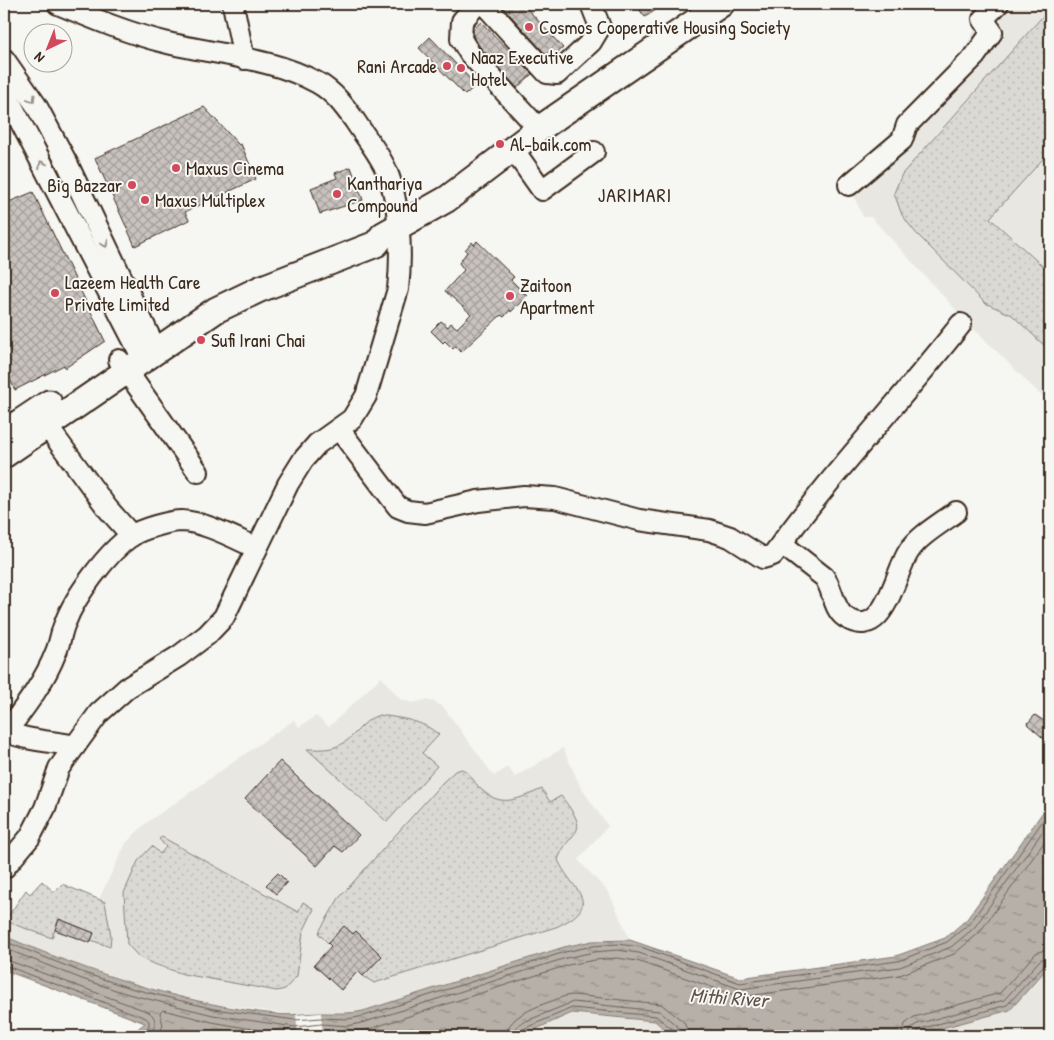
<svg xmlns="http://www.w3.org/2000/svg" width="1054" height="1040" font-family="'Patrick Hand',sans-serif">
<style>
.built{fill:#e8e7e2}
.grass{fill:url(#grass-dots);stroke:#8a8278}
.water{fill:url(#water-ripples);stroke:#857a71}
.pier{fill:#f6f6f2}
.lines{fill:none;stroke-linecap:round;stroke-linejoin:round}
.shore{stroke:#6c6056;stroke-width:1}
.building{fill:url(#building-cross-hatch);stroke:#3b2a1e}
.minor-casing{stroke:#3b2a1e;stroke-width:24}
.major-casing{stroke:#3b2a1e;stroke-width:29}
.minor{stroke:#f6f6f2;stroke-width:20}
.major{stroke:#f6f6f2;stroke-width:25}
.oneway{stroke:#989088}
.poi-dot{fill:#d1495b;stroke:#f6f6f2;stroke-width:2}
.labels{text-anchor:middle;dominant-baseline:central;stroke-width:4;stroke-linejoin:round;paint-order:stroke}
.poi-label{font-size:19px;fill:#3b2a1e;stroke:#f6f6f2;text-anchor:start}
.neighbourhood-label{font-size:20px;letter-spacing:1px;fill:#3b2a1e;stroke:#f6f6f2}
.water-label{font-size:20px;font-style:italic;fill:#605248;stroke:#f6f6f2}
</style>
<defs>
<pattern id="grass-dots" width="8" height="8" patternUnits="userSpaceOnUse" patternTransform="scale(1.25)"><rect width="8" height="8" fill="#dad9d3"/><path d="M2 2h.1M6 6h.1" fill="none" stroke="#bcbab5" stroke-width="1.8" stroke-linecap="round"/></pattern>
<pattern id="water-ripples" width="26" height="14" patternUnits="userSpaceOnUse" patternTransform="scale(1.25)"><rect width="26" height="14" fill="#b6b0a9"/><path d="M2 4q2-2 4 0t4 0M15 11q2-2 4 0t4 0" fill="none" stroke="#958f89"/></pattern>
<pattern id="building-cross-hatch" width="8" height="8" patternUnits="userSpaceOnUse" patternTransform="scale(1.25)"><rect width="8" height="8" fill="#c8c3be"/><path d="M0 0l8 8M0 8l8-8" fill="none" stroke="#a49f9a"/></pattern>
</defs>
<rect width="100%" height="100%" fill="#f6f6f2"/>
<filter id="ink" filterUnits="userSpaceOnUse"><feTurbulence type="fractalNoise" baseFrequency=".02" numOctaves="2"/><feDisplacementMap in="SourceGraphic" scale="10" xChannelSelector="R" yChannelSelector="G"/><feConvolveMatrix kernelMatrix="1 2 1 2 8 2 1 2 1" color-interpolation-filters="sRGB"/></filter>
<g filter="url(#ink)">
<g class="built">
<path d="M 986,4 L 1050,4 L 1050,404 L 968,323 L 871,217 L 863,217 L 851,189 L 910,126 L 944,96 Z"/>
<path d="M 381,677 L 400,699 L 412,703 L 425,700 L 435,702 L 444,708 L 494,776 L 508,767 L 515,777 L 563,748 L 581,788 L 608,826 L 578,860 L 609,893 L 630,940 L 592,941 L 564,947 L 363,1011 L 336,1014 L 298,1036 L 296,1015 L 215,1004 L 131,983 L 86,968 L 4,936 L 4,924 L 8,915 L 26,890 L 30,894 L 42,881 L 54,892 L 62,884 L 99,899 L 126,843 L 145,824 L 294,720 L 299,727 L 316,716 L 329,727 Z"/>
<path d="M 1050,965 L 1050,1036 L 912,1036 L 1010,1010 Z"/>
<path d="M 572,1013 L 655,1021 L 672,1036 L 520,1036 Z"/>
</g>
<g class="grass">
<path d="M 1050,8 L 1050,151 L 990,218 L 1050,273 L 1050,351 L 1012,315 L 985,303 L 915,232 L 902,215 L 894,193 L 902,174 Z"/>
<path d="M 379,715 C 400,718 423,720 439,735 L 422,753 L 437,766 L 387,822 L 307,749 C 316,749 326,750 335,747 C 353,742 361,720 379,715 Z"/>
<path d="M 462,769 C 470,773 472,779 478,786 C 499,809 516,800 542,789 L 550,802 L 561,796 C 594,838 570,826 558,860 C 572,891 606,904 556,927 L 374,983 L 363,976 L 382,956 L 356,931 L 353,934 L 344,927 L 328,943 L 319,934 L 320,930 L 339,898 L 443,782 L 455,771 Z"/>
<path d="M 162,837 L 298,912 L 303,902 L 314,909 L 303,932 L 297,976 L 285,989 L 277,991 L 266,989 L 183,974 L 151,963 L 139,957 L 127,944 L 124,893 L 138,861 L 152,846 L 160,854 L 166,847 L 159,839 Z"/>
<path d="M 42,881 L 54,892 L 62,884 L 105,902 L 111,936 L 110,947 L 91,940 L 94,933 L 59,919 L 52,938 L 5,921 L 26,890 L 30,894 Z"/>
</g>
<path class="water" d="M 1050,802 L 1050,965 L 1010,1010 L 912,1036 L 672,1036 L 655,1021 L 572,1013 L 520,1036 L 129,1036 L 145,1023 L 4,970 L 4,936 C 90,972 182,1004 276,1014 C 292,1016 307,1013 322,1013 C 337,1013 349,1014 363,1011 L 564,947 L 592,941 L 630,940 L 740,978 L 896,956 L 945,938 L 967,919 Z"/>
<path class="pier" d="M 321,1013 L 323,1036 L 298,1036 L 296,1015 Z"/>
<g class="lines">
<g class="shore">
<path d="M 4,941 L 84,973 L 130,988 L 214,1009 L 295,1020 L 321,1018 L 348,1019 L 364,1016 L 565,952 L 593,946 L 617,944 L 641,947 L 740,983 L 898,961 L 947,942 L 970,923 L 1050,811"/>
<path d="M 4,948 L 82,979 L 128,994 L 213,1015 L 295,1027 L 321,1024 L 348,1026 L 365,1022 L 566,958 L 594,952 L 617,950 L 639,953 L 740,989 L 900,967 L 951,947 L 974,928 L 1050,821"/>
<path d="M 4,959 L 149,1012 C 159,1020 156,1029 147,1036"/>
<path d="M 4,965 L 146,1018 L 149,1021 L 149,1026 L 137,1036"/>
<path d="M 158,1036 L 163,1025 L 160,1013 L 163,1010 L 212,1022 L 274,1033 L 348,1033 L 369,1029 L 568,965 L 595,960 L 617,958 L 637,961 L 740,997 L 900,975 L 954,954 L 979,933 L 1050,834"/>
<path d="M 506,1036 C 507,1013 546,1004 565,996 L 573,995 L 661,1004 L 684,1022 L 689,1036"/>
<path d="M 514,1036 L 515,1030 L 519,1024 L 573,1002 L 659,1011 L 678,1027 L 681,1036"/>
<path d="M 520,1036 L 523,1029 L 572,1008 L 656,1016 L 673,1030 L 675,1036"/>
<path d="M 902,1036 L 905,1024 L 914,1017 L 1000,993 L 1036,953 L 1050,948"/>
<path d="M 909,1036 L 911,1028 L 917,1024 L 1004,1000 L 1040,960 L 1050,956"/>
<path d="M 916,1036 L 920,1029 L 1007,1005 L 1045,964 L 1050,962"/>
</g>
</g>
<g class="building">
<path d="M 500,4 L 523,4 L 563,48 L 550,59 Z"/>
<path d="M 635,4 L 665,4 L 645,17 Z"/>
<path d="M 481,22 L 532,74 L 517,88 L 480,47 L 473,36 L 473,29 Z"/>
<path d="M 430,37 L 476,85 L 465,95 L 419,48 Z"/>
<path d="M 204,107 L 239,145 L 241,144 L 256,179 L 185,212 L 189,220 L 135,246 L 95,158 Z"/>
<path d="M 351,167 L 363,200 L 320,214 L 311,188 L 337,178 L 335,173 Z"/>
<path d="M 33,192 L 105,341 L 65,368 L 64,365 L 15,390 L 4,368 L 4,204 Z"/>
<path d="M 477,241 L 514,277 L 511,280 L 527,296 L 511,312 L 510,310 L 504,317 L 501,315 L 461,352 L 456,346 L 453,349 L 445,341 L 443,343 L 431,331 L 441,321 L 448,327 L 451,323 L 457,328 L 471,314 L 445,291 L 464,270 L 459,263 L 467,252 L 465,250 L 472,242 L 474,245 Z"/>
<path d="M 1035,715 L 1050,725 L 1050,744 L 1027,724 Z"/>
<path d="M 280,761 L 359,835 L 343,852 L 335,846 L 317,866 L 245,799 Z"/>
<path d="M 278,873 L 287,882 L 276,894 L 266,885 Z"/>
<path d="M 59,919 L 94,933 L 90,943 L 55,930 Z"/>
<path d="M 344,926 L 353,934 L 356,931 L 382,956 L 363,976 L 358,971 L 341,990 L 314,965 L 331,946 L 328,943 Z"/>
</g>
<g class="lines">
<defs>
<g id="minor">
<path d="M 233,4 L 244,59"/>
<path d="M 477,4 L 462,21 L 461,39 L 470,54 L 539,129"/>
<path d="M 484,4 L 547,73 L 557,74 L 591,42 L 600,27 L 591,4"/>
<path d="M 4,59 L 36,105 L 68,165 L 156,350"/>
<path d="M 4,90 L 143,359"/>
<path d="M 513,149 L 542,190 L 594,152"/>
<path d="M 849,185 L 902,140 L 907,125 L 975,56 L 992,32 L 983,19 L 998,4"/>
<path d="M 119,360 L 198,472"/>
<path d="M 38,414 L 108,509 L 132,536"/>
<path d="M 339,429 L 398,507 L 408,511 L 425,513 L 478,501 L 524,496 L 555,498 L 639,520 L 709,530 L 730,537 L 763,558 L 773,555 C 831,474 900,402 961,324"/>
<path d="M 782,544 L 824,577 C 833,588 833,609 845,617 C 885,644 894,573 909,551 C 920,535 940,524 956,512"/>
<path d="M 4,731 C 28,741 50,741 75,746"/>
<path d="M 6,732 C 25,707 45,681 56,652 C 60,643 61,632 65,623 C 75,596 107,553 131,536 C 141,529 170,521 182,521 C 205,522 236,539 257,548"/>
<path d="M 4,868 L 30,837 L 45,808 L 59,768 L 99,713 L 127,688 L 179,656 L 207,635 L 224,617 L 288,484 L 303,460 L 317,444 L 352,419 L 366,396 L 398,289 C 402,256 400,203 387,172 C 380,154 366,138 355,121 C 345,107 334,92 318,83 C 273,58 218,55 168,43 C 130,34 94,19 58,4"/>
</g>
<g id="major">
<path d="M 4,433 L 49,403"/>
<path d="M 4,455 L 216,310 L 260,289 L 376,244 L 383,235 L 447,199 L 539,129 L 721,4"/>
</g>
</defs>
<use href="#minor" class="minor-casing"/>
<use href="#major" class="major-casing"/>
<use href="#minor" class="minor"/>
<use href="#major" class="major"/>
</g>
<defs><path id="oneway-chevron" d="M-2-3.5L2.5 0L-2 3.5" fill="none" stroke-width="1.6" stroke-linecap="round" stroke-linejoin="round" transform="scale(1.25)"/></defs>
<g class="oneway">
<use href="#oneway-chevron" transform="translate(32 99) rotate(59)"/>
<use href="#oneway-chevron" transform="translate(42 164) rotate(-116)"/>
<use href="#oneway-chevron" transform="translate(105 244) rotate(65)"/>
</g>
</g>
<g class="poi-dot">
<circle cx="529" cy="27" r="5"/>
<circle cx="447" cy="66" r="5"/>
<circle cx="461" cy="68" r="5"/>
<circle cx="500" cy="144" r="5"/>
<circle cx="176" cy="168" r="5"/>
<circle cx="132" cy="185" r="5"/>
<circle cx="337" cy="194" r="5"/>
<circle cx="145" cy="200" r="5"/>
<circle cx="55" cy="293" r="5"/>
<circle cx="510" cy="296" r="5"/>
<circle cx="201" cy="340" r="5"/>
</g>
<g class="labels">
<g class="poi-label">
<text x="539" y="27">Cosmos Cooperative Housing Society</text>
<text x="471" y="57">Naaz Executive<tspan x="471" dy="22">Hotel</tspan></text>
<text x="437" y="66" text-anchor="end">Rani Arcade</text>
<text x="510" y="144">Al-baik.com</text>
<text x="186" y="168">Maxus Cinema</text>
<text x="347" y="183">Kanthariya<tspan x="347" dy="22">Compound</tspan></text>
<text x="122" y="185" text-anchor="end">Big Bazzar</text>
<text x="155" y="200">Maxus Multiplex</text>
<text x="65" y="282">Lazeem Health Care<tspan x="65" dy="22">Private Limited</tspan></text>
<text x="520" y="285">Zaitoon<tspan x="520" dy="22">Apartment</tspan></text>
<text x="211" y="340">Sufi Irani Chai</text>
</g>
<g class="neighbourhood-label">
<text x="635" y="194">JARIMARI</text>
</g>
<g class="water-label">
<text transform="translate(729 997) rotate(4)">Mithi River</text>
</g>
</g>
<rect width="1054" height="1040" fill="none" stroke="#f6f6f2" stroke-width="20"/>
<rect x="10" y="10" width="1034" height="1020" fill="none" stroke="#3b2a1e" stroke-width="2" filter="url(#ink)"/>
<g transform="translate(48 48) rotate(223)"><circle r="24" fill="#f6f6f2" stroke="#aba49d"/>
<path d="M0-4L9 19L0 12L-9 19Z" fill="#d1495b"/>
<text y="-8" font-size="14" font-weight="bold" text-anchor="middle" fill="#3b2a1e">N</text>
</g>
</svg>
